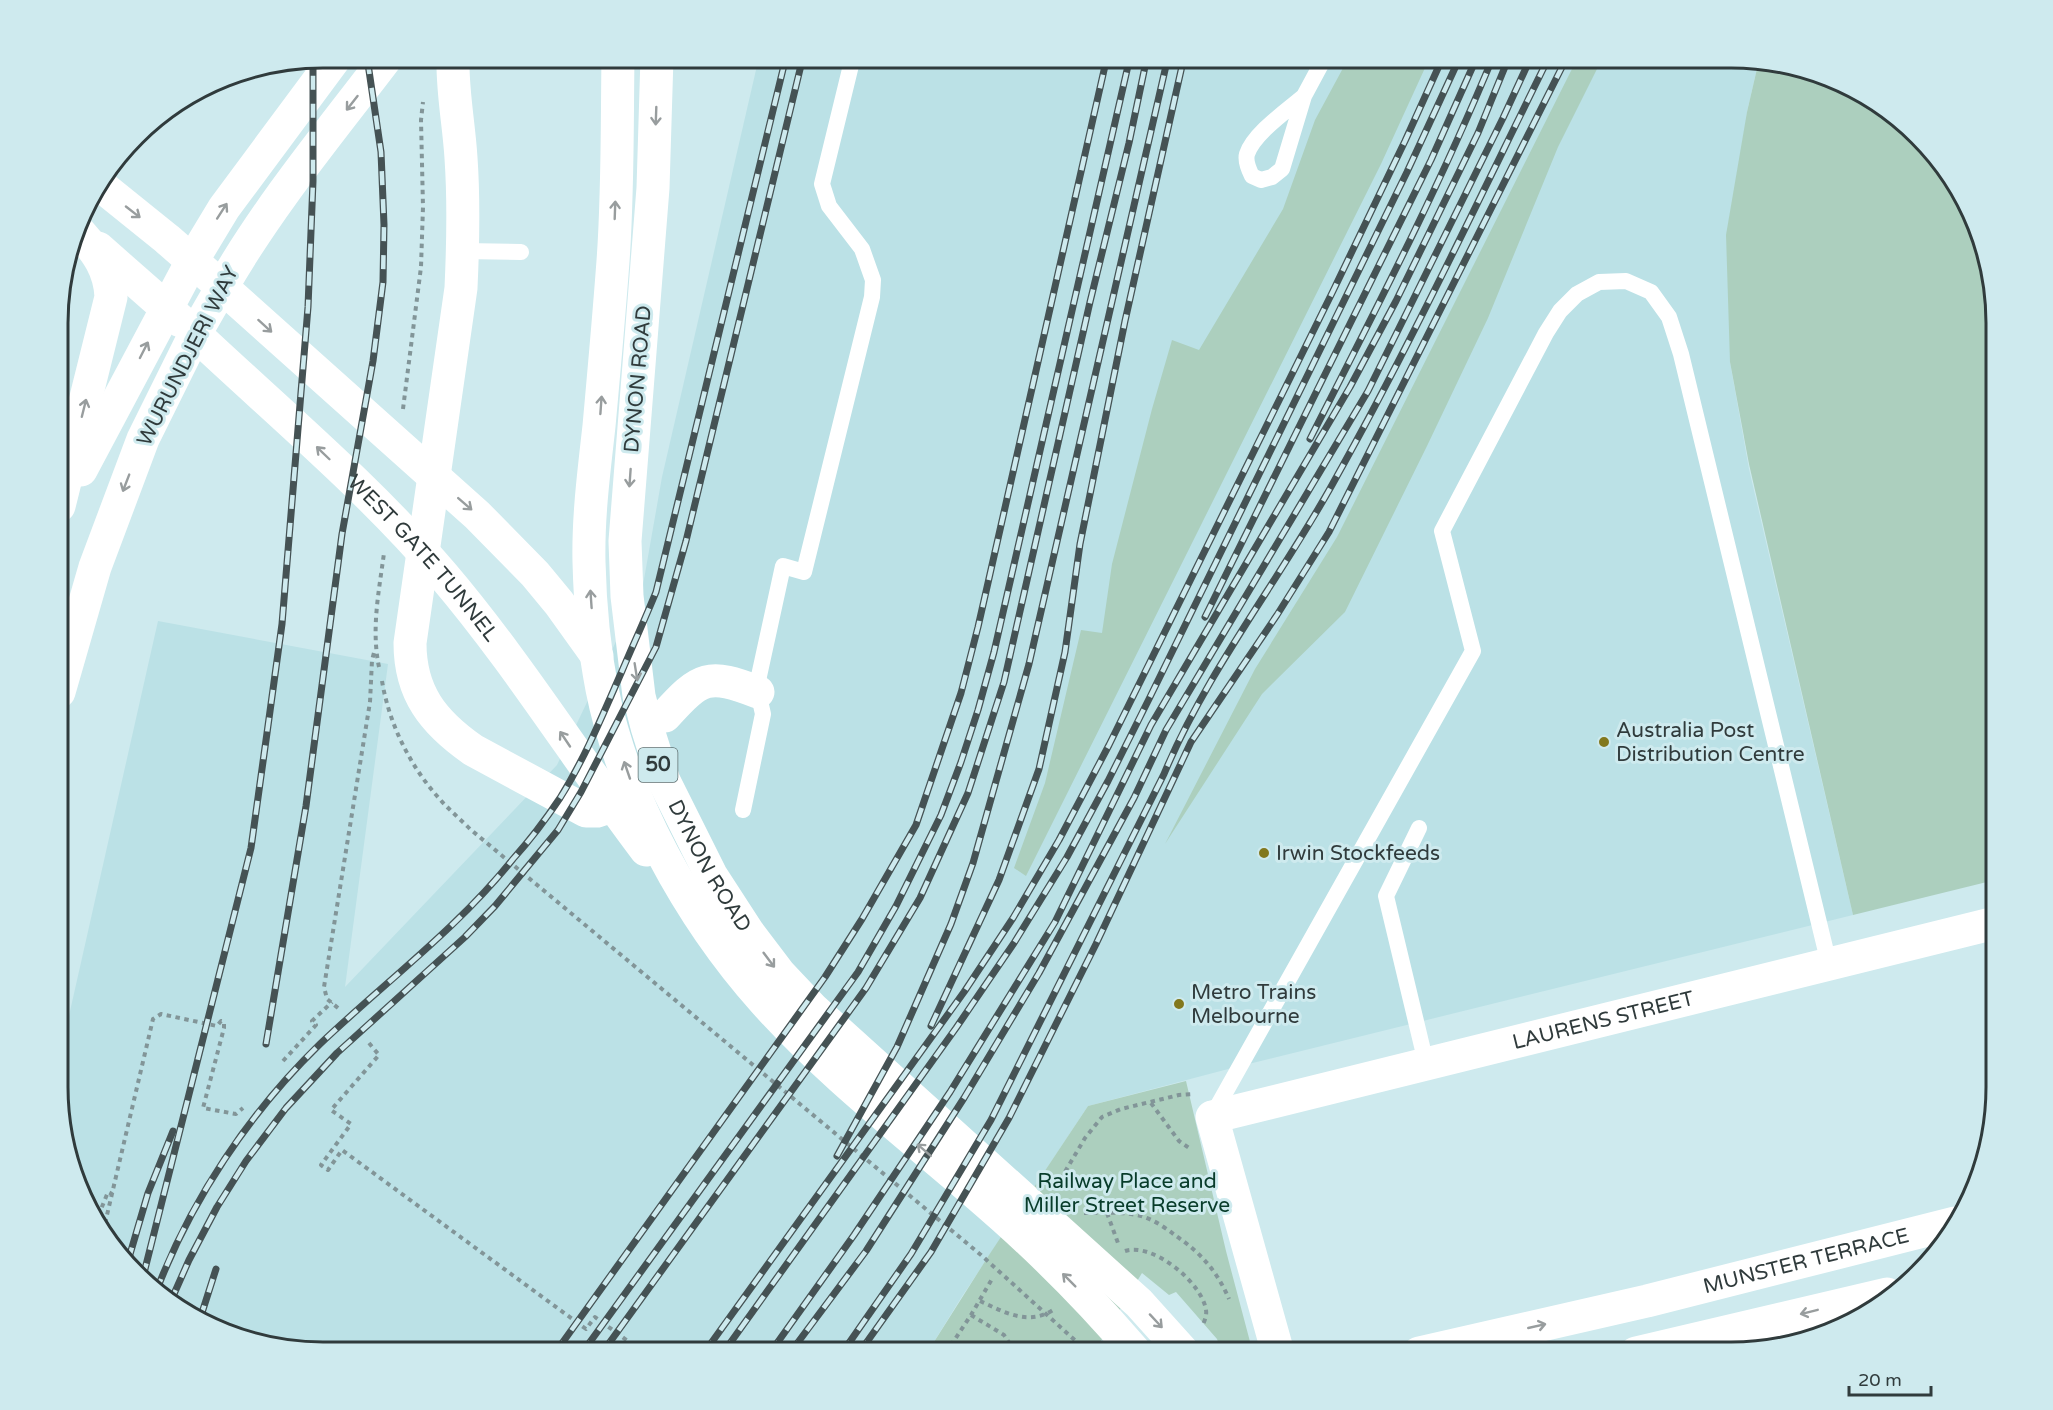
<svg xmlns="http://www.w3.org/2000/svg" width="2053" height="1410" font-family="'Varela Round',sans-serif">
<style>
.built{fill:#bbe1e6}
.green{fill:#accfbe}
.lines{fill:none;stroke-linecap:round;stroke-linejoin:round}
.path{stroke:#829598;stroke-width:4;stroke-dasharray:4.5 4.5;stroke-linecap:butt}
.lane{stroke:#fff;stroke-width:16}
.street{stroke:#fff;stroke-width:33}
.primary{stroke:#fff;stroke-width:33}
.highway{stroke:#fff;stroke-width:33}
.rail-casing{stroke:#455254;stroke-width:7}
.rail{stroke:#ceeaee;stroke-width:4.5;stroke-dasharray:14;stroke-linecap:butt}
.oneway{stroke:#989d9e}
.poi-dot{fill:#82781d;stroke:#ceeaee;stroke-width:2}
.labels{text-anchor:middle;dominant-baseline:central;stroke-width:6;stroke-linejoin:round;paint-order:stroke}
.shield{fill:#ceeaee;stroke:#5f7071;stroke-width:1.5}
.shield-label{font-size:20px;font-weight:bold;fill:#303b3c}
.street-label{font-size:21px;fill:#303b3c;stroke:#ceeaee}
.poi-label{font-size:21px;fill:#303b3c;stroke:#ceeaee;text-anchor:start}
.park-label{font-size:21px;fill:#083c2a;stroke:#ceeaee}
.rim{fill:none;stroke:#303b3c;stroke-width:3}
</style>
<rect width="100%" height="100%" fill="#ceeaee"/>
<path class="built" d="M 759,57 L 1748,58 L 1759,60 L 1747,112 L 1730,362 L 1749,469 L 1853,915 L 1232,1068 L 1088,1106 L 961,1298 L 927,1353 L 305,1352 L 237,1339 L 161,1298 L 93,1221 L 59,1122 L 59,1060 L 158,621 L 388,664 L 345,987 L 557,765 L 643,585 L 662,477 Z"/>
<g class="green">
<path d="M 1349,57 L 1430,57 L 1381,164 L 1026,876 L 1014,868 L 1045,783 L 1081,630 L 1102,633 L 1112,564 L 1152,409 L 1172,340 L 1199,350 L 1283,209 L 1315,120 Z"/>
<path d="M 1578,57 L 1603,57 L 1558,147 L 1488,318 L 1427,446 L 1345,612 L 1262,694 L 1165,844 L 1255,669 L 1337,537 Z"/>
<path d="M 1759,60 L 1816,71 L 1892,112 L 1961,190 L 1995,305 L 1995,880 L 1853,915 L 1749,464 L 1730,362 L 1726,235 L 1747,112 Z"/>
<path d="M 1186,1081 L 1226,1251 L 1253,1353 L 1222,1353 L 1217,1339 L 1176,1292 L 1169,1295 L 1142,1273 L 1099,1344 L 1103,1353 L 927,1353 L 989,1255 L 1088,1106 Z"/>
</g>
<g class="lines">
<g class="path">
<path d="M 403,409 L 421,267 L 423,207 L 421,120 L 423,102"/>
<path d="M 379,667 C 371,629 379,591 384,553"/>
<path d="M 382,681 C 389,723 409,764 437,796 C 447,808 459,818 470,829 L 981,1255 L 1089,1353"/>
<path d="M 338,1008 L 327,999 L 324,987 L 370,702 L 372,660 L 375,649"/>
<path d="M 369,1043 L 379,1055 L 331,1110 L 351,1124 L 321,1165 L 328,1170 L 342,1150 L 586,1329 L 595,1317 L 644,1353"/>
<path d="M 283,1061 L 316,1025 L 312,1021 L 332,1002"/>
<path d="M 1151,1103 L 1179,1141 L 1189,1148"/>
<path d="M 1056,1187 L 1085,1138 L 1102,1117 L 1121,1109 L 1179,1095 L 1193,1094"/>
<path d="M 1084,1213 C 1103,1213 1126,1211 1144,1217 C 1156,1221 1167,1229 1176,1236 C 1201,1253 1217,1271 1229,1299"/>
<path d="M 1107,1213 L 1118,1243"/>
<path d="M 95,1224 L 108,1192 L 112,1194"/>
<path d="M 103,1232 L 153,1019 L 161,1014 L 217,1026 L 221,1021 L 224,1022 L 224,1028 L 203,1108 L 236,1114 L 243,1108"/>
<path d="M 1125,1251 C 1152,1242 1202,1282 1206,1310 C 1207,1316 1204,1322 1202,1327"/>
<path d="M 980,1301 C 1004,1312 1028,1326 1053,1310"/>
<path d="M 971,1315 L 1004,1335 L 1016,1353"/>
<path d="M 946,1353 L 971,1315 L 992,1279"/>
</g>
<g class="lane">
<path d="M 1304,96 C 1288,110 1254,133 1247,154 C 1245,161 1249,170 1252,176 L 1261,180 L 1272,177 L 1282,169 L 1304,96 L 1325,57"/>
<path d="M 463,251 L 521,252"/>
<path d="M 743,810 L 763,714 L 758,692 L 759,676 L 783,566 L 804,572 L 872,297 L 873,280 L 862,249 L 829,206 L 822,184 L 853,57"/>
<path d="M 1419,828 L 1386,896 L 1426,1063"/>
<path d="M 1212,1116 L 1473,651 L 1442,531 L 1546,333 L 1560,311 L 1577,294 L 1599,282 L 1626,281 L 1651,292 L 1669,317 L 1681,354 L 1829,964"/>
</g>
<g class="street">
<path d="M 453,57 C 452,91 459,124 461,158 C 464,201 463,245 461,288 L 410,643 C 410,693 433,722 473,750 L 586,811 L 597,811 L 606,808"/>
<path d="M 665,716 C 701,676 708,673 758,692"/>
<path id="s1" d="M 1278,1353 L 1212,1117 L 1995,923"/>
<path id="s2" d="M 1419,1353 L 1647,1301 L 1955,1223"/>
<path d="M 1636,1353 L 1887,1294"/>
</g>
<g class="primary">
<path d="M 387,57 C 330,132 269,205 222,287 L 477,515 L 535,574 L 559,603 L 597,656"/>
<path d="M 618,57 C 617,125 618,193 613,261 C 609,316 604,371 599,426 C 594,471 588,516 589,562 C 590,603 594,648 602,689 C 624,799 689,917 764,1001 C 836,1082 924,1146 1004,1218 C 1051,1260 1095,1305 1136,1353"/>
<path id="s3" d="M 657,57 L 653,188 L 625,541 L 627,596 L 639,696 L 647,727 L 664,781 L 711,875 L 748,932 L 779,973 L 813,1009 L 1139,1303 L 1184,1353"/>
<path d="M 192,261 L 224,208 L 336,57"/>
<path id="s4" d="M 195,334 C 279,413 369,488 443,575 C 517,662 577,759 646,850"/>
</g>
<g class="highway">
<path d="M 98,248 L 181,321"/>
<path d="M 81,470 L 192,261"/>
<path d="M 59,506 L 111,297 C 110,270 97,252 80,233"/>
<path d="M 59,692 L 95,567 L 143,439 L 195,334 L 222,287 L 167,239 L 100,185"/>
</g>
<defs>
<g id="rail">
<path d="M 1310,439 C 1374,313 1439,188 1493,57"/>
<path d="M 1205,617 L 1431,160 L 1477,57"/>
<path d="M 931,1026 L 999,880 L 1039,769 L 1065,652 L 1080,544 L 1125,321 L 1184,57"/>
<path d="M 266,1044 L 306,806 L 342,534 L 373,361 L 383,282 L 384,225 L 381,152 L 367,57"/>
<path d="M 837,1156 L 897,1047 L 951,924 L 973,863 L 1029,664 L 1168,57"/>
<path d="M 128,1261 L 148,1193 L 173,1131"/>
<path d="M 143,1277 L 251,848 L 267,733 L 282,624 L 308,307 L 313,181 L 313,59"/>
<path d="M 156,1292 C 191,1200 249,1113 320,1044 C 384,983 457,929 513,859 C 530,840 546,819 560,798 C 585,758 603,714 622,671 C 633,645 645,619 656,592 L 786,57"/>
<path d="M 170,1303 L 189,1260 L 217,1207 L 246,1161 L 286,1108 L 337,1053 L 465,937 L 495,906 L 558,830 L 581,792 L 656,647 L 686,541 L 803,57"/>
<path d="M 200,1319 L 216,1269"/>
<path d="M 555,1353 L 825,977 L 862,919 L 916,825 L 961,693 L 978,627 L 1107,57"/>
<path d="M 582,1353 L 858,972 L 896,906 L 941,815 L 961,762 L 978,710 L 994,652 L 1130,57"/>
<path d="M 602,1353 L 866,988 L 920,898 L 968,793 L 1004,682 L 1090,302 L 1129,143 L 1147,57"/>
<path d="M 704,1353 L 964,992 L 1013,918 L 1059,840 L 1109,745 L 1333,291 L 1405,141 L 1443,57"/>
<path d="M 723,1353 L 956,1028 L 1014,943 L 1067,857 L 1108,781 L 1149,699 L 1407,172 L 1460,57"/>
<path d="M 770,1353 L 854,1235 L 950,1092 L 1055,922 L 1151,725 L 1350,387 L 1396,301 L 1478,133 L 1509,57"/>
<path d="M 790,1353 L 866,1251 L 964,1098 L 1039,973 L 1134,798 L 1166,730 L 1368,391 L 1503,118 L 1531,57"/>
<path d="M 842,1353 L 911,1254 L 991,1120 L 1164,774 C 1207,671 1278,582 1332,485 C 1410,346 1478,201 1549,57"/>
<path d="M 859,1353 L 931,1252 L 1009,1118 L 1096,944 L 1191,742 L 1277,615 L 1329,532 L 1567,57"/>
</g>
</defs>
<use href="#rail" class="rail-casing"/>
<use href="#rail" class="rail"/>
</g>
<defs><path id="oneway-shaft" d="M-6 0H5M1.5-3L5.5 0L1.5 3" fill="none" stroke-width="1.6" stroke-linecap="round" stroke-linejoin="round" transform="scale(1.5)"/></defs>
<g class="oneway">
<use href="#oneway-shaft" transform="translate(352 103) rotate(128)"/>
<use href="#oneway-shaft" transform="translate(656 116) rotate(92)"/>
<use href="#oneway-shaft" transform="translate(615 210) rotate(-88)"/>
<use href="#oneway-shaft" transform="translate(222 211) rotate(-57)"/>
<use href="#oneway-shaft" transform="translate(133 212) rotate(38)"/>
<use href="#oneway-shaft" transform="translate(265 326) rotate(42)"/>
<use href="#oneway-shaft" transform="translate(144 350) rotate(-63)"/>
<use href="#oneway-shaft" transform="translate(601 405) rotate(-86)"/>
<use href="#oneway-shaft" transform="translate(84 408) rotate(-76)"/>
<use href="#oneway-shaft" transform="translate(323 453) rotate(-136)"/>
<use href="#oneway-shaft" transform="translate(630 478) rotate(94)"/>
<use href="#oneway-shaft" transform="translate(126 483) rotate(111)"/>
<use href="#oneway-shaft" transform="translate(465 504) rotate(41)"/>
<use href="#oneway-shaft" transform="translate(591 599) rotate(-94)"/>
<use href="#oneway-shaft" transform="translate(636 672) rotate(81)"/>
<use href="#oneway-shaft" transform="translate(565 739) rotate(-124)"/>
<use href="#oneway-shaft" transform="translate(627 770) rotate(-109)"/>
<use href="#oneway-shaft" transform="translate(769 960) rotate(53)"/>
<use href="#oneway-shaft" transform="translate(924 1150) rotate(-139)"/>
<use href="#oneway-shaft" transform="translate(1069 1280) rotate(-135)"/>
<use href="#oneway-shaft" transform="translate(1809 1312) rotate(166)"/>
<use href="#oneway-shaft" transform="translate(1156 1321) rotate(47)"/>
<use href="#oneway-shaft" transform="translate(1537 1326) rotate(-13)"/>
</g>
<g class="poi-dot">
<circle cx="1604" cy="742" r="6"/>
<circle cx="1264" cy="853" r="6"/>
<circle cx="1179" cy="1004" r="6"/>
</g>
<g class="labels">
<rect class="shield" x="638.5" y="748" width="39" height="34" rx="4.5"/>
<g class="shield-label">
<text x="658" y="765">50</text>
</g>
<g class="street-label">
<text transform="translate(188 356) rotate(-63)">WURUNDJERI WAY</text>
<text transform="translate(638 379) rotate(-85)">DYNON ROAD</text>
<text stroke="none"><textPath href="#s4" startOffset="320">WEST GATE TUNNEL</textPath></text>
<text stroke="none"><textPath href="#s3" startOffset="826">DYNON ROAD</textPath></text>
<text stroke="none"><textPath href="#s1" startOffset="648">LAURENS STREET</textPath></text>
<text stroke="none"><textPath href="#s2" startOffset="398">MUNSTER TERRACE</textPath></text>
</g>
<g class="poi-label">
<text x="1616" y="730">Australia Post<tspan x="1616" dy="24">Distribution Centre</tspan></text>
<text x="1276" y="853">Irwin Stockfeeds</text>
<text x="1191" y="992">Metro Trains<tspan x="1191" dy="24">Melbourne</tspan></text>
</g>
<g class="park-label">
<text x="1127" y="1181">Railway Place and<tspan x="1127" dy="24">Miller Street Reserve</tspan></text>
</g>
</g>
<path d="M0 0H2053V1410H0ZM323 68H1731A255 255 0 0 1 1986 323V1087A255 255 0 0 1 1731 1342H323A255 255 0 0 1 68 1087V323A255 255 0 0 1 323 68Z" fill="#ceeaee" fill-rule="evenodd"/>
<path class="rim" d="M323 68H1731A255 255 0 0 1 1986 323V1087A255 255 0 0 1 1731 1342H323A255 255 0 0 1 68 1087V323A255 255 0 0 1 323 68Z"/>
<path d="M1849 1386v9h82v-9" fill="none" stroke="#303b3c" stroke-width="3"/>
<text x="1858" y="1386" font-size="18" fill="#303b3c" stroke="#ceeaee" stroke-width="4.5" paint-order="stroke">20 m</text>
</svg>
